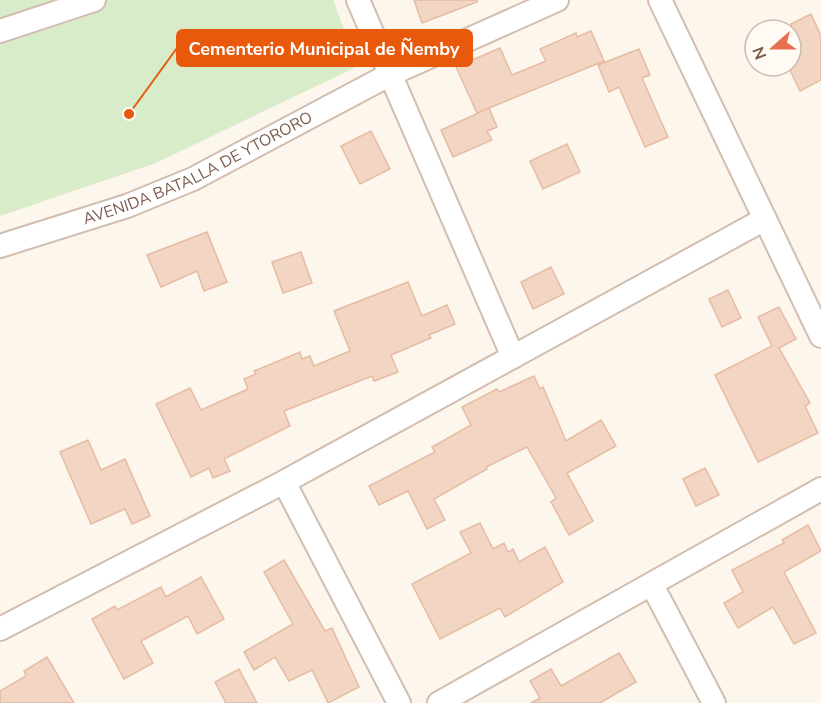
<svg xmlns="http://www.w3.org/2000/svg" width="821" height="703" font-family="'Nunito Sans',sans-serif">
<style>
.green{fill:#d8ecc9}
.building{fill:#f3d5c3;stroke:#e6bba3;stroke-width:1.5}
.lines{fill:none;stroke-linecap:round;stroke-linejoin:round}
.minor-casing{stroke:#d1beb0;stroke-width:26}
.minor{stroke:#fff;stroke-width:22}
.labels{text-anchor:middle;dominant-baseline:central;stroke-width:4.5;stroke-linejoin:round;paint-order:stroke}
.street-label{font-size:16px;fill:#7a5c4d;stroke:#fffaf3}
.leader{fill:none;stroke:#e8590c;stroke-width:2}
.callout-dot{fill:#e8590c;stroke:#fffaf3;stroke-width:2}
.callout{fill:#e8590c;stroke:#e8590c;stroke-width:2}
.callout-label{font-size:18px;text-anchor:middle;font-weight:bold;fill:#fff}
</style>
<rect width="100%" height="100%" fill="#fdf6ec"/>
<path class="green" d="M 0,0 L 333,0 L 358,66 L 156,163 L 0,216 Z"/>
<g class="building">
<path d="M 414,0 L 477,0 L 477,2 L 422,23 Z"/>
<path d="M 811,14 L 821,36 L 821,80 L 800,91 L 791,72 L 791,24 Z"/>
<path d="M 591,31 L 604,61 L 477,113 L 456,67 L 500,48 L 512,75 L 546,61 L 540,49 L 576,33 L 577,37 Z"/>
<path d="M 639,49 L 650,75 L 642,78 L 668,137 L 645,147 L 619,87 L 609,92 L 598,65 Z"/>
<path d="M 489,108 L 497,127 L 487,131 L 492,140 L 453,157 L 441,130 Z"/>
<path d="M 371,131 L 390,169 L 360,184 L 341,146 Z"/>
<path d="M 567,144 L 580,172 L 543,189 L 530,161 Z"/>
<path d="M 207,232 L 227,282 L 204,291 L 197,271 L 161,287 L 147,255 Z"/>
<path d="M 301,252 L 312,283 L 283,293 L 272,262 Z"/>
<path d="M 551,267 L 564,294 L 533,309 L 521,282 Z"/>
<path d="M 408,282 L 422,316 L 447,305 L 455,324 L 429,335 L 431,338 L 391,355 L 398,372 L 374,381 L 372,376 L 284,411 L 290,426 L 224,459 L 230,471 L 213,478 L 209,468 L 191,477 L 156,404 L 190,388 L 201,410 L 248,389 L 244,379 L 256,374 L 254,371 L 300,352 L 302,359 L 310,356 L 314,366 L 350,351 L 334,311 Z"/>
<path d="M 728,290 L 741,318 L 722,327 L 709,299 Z"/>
<path d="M 779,307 L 796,339 L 779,348 L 810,403 L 805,406 L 818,433 L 758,462 L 715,375 L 772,346 L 758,317 Z"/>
<path d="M 534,376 L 540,389 L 543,387 L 566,441 L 601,420 L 616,446 L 567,473 L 593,521 L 569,535 L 551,502 L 556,498 L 527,447 L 486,467 L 487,469 L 434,499 L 445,520 L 427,529 L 408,491 L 379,505 L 369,486 L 435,452 L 432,447 L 471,425 L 462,407 L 497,389 L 499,392 Z"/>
<path d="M 88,440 L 101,470 L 125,459 L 150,516 L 132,524 L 125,509 L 91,524 L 60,452 Z"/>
<path d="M 705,468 L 719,495 L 696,506 L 683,479 Z"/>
<path d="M 480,523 L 493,549 L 504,543 L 508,552 L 513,549 L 519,562 L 545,547 L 563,582 L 505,617 L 500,608 L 440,639 L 412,584 L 471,553 L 460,532 Z"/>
<path d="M 808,525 L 821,551 L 784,572 L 816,633 L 794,644 L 773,607 L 738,628 L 724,603 L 743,592 L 732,570 L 784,543 L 782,540 Z"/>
<path d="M 284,560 L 325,631 L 332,628 L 359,687 L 328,703 L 312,670 L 289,681 L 275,657 L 254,670 L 244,652 L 293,624 L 264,572 Z"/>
<path d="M 201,577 L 224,619 L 197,634 L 188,616 L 141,641 L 153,663 L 124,679 L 92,619 L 115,606 L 117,610 L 161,587 L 166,597 Z"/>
<path d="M 619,653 L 636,682 L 600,703 L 531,703 L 540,698 L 530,681 L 551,669 L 561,686 Z"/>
<path d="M 47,657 L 74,703 L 0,703 L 0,691 L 26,676 L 24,671 Z"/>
<path d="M 239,669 L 257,703 L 226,703 L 215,682 Z"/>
</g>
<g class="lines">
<defs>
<g id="minor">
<path d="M 358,0 L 513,357"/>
<path d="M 660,0 L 821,336"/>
<path d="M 0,31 L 94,0"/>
<path id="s1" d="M 0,246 L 127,206 L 193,179 L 389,75 L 557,0"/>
<path d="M 284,482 L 399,703"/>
<path d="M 652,585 L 714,703"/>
<path d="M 0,629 L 284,482 L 765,219"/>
<path d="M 439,703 L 821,489"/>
</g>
</defs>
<use href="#minor" class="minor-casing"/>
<use href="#minor" class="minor"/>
</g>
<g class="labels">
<g class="street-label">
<text stroke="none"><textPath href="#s1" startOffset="213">AVENIDA BATALLA DE YTORORO</textPath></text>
</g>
</g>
<path class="leader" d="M129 114L177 48"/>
<circle class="callout-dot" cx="129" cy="114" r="6"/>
<rect class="callout" x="177" y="30" width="295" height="36" rx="6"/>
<g class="callout-label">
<text x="324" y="55">Cementerio Municipal de Ñemby</text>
</g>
<g transform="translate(773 48) rotate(249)"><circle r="28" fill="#fffaf3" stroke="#cabbb1" stroke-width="1.5"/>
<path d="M0-4.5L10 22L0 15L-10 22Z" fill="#e76f51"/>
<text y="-9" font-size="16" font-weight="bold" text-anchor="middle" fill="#7a5c4d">N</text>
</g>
</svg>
